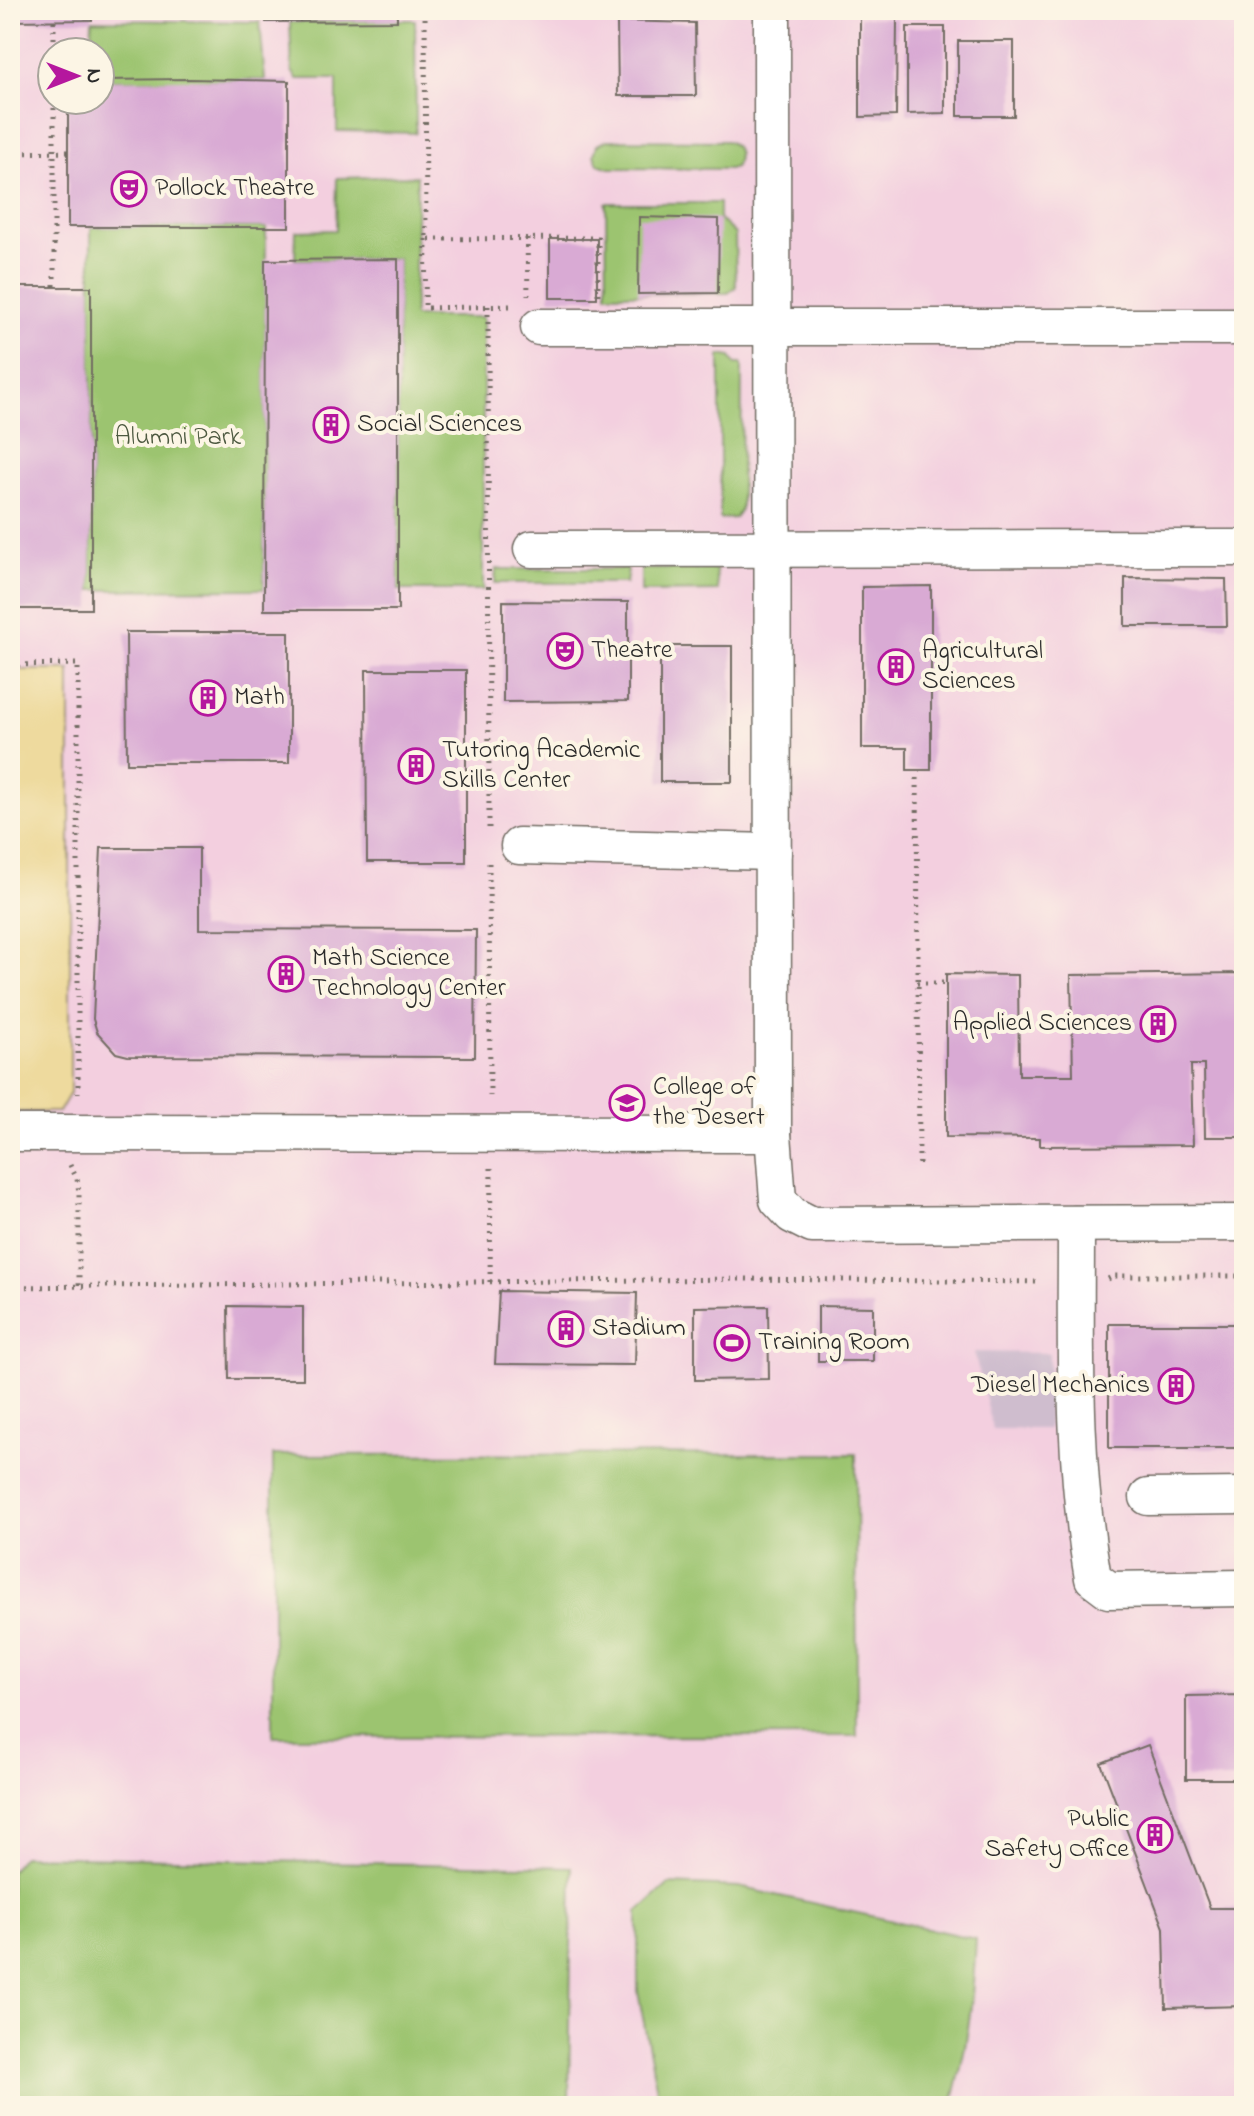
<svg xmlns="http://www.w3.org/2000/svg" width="1254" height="2116" font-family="'Indie Flower',sans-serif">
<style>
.built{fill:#f3cfdf;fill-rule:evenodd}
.industrial{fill:#cfbdce}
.green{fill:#9cc470;stroke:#64784e;stroke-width:2}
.sand{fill:#eeda9e;stroke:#8c8264;stroke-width:2}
.building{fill:#d9aad4}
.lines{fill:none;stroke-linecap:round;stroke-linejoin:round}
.minor-casing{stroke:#726c63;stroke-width:39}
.path{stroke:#726c63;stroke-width:5;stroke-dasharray:2 6;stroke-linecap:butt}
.minor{stroke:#fff;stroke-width:36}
.labels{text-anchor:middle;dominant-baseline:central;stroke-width:8;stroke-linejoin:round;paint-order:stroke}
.poi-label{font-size:26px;fill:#2b2b2b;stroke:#fcf5e5;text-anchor:start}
.park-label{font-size:26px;fill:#4d5940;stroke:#fcf5e5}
</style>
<rect width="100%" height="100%" fill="#fcf5e5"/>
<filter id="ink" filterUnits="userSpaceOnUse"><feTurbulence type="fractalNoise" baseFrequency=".0125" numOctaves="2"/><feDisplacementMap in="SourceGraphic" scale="16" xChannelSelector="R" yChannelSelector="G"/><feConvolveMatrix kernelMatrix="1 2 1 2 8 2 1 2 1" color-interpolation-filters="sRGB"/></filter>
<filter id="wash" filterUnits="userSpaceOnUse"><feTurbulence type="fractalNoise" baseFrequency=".006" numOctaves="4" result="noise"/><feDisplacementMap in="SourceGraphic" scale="32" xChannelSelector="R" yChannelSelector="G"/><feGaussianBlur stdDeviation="1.8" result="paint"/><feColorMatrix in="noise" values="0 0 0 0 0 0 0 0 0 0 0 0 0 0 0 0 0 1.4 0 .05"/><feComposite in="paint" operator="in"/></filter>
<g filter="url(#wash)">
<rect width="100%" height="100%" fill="#f5e6cc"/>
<path class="built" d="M 10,10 L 1244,10 L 1244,2106 L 10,2106 ZM 52,52 L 100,52 L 100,100 L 52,100 Z"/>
<path class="industrial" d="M 974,1352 L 1049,1353 L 1048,1429 L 993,1429 Z"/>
<g class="green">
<path d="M 92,20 L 260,22 L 265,80 L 100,80 L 100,52 L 91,52 Z"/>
<path d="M 397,20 L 415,20 L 416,133 L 337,131 L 337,79 L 297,79 L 292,71 L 290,22 Z"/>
<path d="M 607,140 L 726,141 C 739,145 740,156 735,167 L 730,169 L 609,168 L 598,164 L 594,155 L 597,145 Z"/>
<path d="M 417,176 L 414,317 L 483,317 L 483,590 L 398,590 L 398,259 L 295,260 L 296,231 L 336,230 L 337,178 Z"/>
<path d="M 606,203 L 719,203 L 719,219 L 735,234 L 736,287 L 728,293 L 607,294 Z"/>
<path d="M 91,227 L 266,227 L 264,589 L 91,590 Z"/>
<path d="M 720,355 L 731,357 L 735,364 L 742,364 L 741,509 L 735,518 L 720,519 Z"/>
<path d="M 496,569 L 625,569 L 628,570 L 626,583 L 495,583 Z"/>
<path d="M 641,569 L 716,569 L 718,591 L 641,592 Z"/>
<path d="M 856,1454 L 857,1736 L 273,1737 L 273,1455 Z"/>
<path d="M 23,1856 L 572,1867 L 569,2106 L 10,2106 L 10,1871 Z"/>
<path d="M 669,1884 L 739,1887 L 976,1939 C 973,1997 968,2050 951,2106 L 660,2106 L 638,1992 L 638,1912 Z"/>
</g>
<path class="sand" d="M 10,670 L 70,670 L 70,1093 L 59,1112 L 10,1112 Z"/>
<g id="blocks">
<g class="building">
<path d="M 10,10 L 92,10 L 92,20 L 10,21 Z"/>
<path d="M 266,10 L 397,10 L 397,21 L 266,22 Z"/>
<path d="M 860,17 L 897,18 L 896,116 L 860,117 Z"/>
<path d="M 617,21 L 695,23 L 696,96 L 618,96 Z"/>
<path d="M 907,27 L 945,27 L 945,113 L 907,114 Z"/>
<rect x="958" y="41" width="56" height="75"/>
<path d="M 189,79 L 289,81 L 289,227 L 68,227 L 68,100 L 100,100 L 100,80 Z"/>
<path d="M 639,217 L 719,219 L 718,293 L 638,294 Z"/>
<rect x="550" y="239" width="47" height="59"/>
<path d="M 398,259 L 398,610 L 264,610 L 265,260 Z"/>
<rect x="10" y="287" width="81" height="322"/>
<path d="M 1125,578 L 1226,579 L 1227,626 L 1125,626 Z"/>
<path d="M 931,586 L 931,770 L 907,770 L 907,748 L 862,748 L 862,587 Z"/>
<path d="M 503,601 L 628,602 L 628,701 L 503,702 Z"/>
<path d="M 126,632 L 289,632 L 289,763 L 127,763 Z"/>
<rect x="660" y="646" width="72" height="136"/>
<path d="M 366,670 L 466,670 L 466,862 L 367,862 Z"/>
<path d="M 101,848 L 199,848 L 199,929 L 476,930 L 475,1057 L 128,1056 L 116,1053 L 97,1032 L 93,1019 Z"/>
<path d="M 1244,973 L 1244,1137 L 1205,1137 L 1204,1065 L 1191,1065 L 1193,1145 L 1040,1146 L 1040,1138 L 946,1137 L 946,974 L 1018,975 L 1019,1075 L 1073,1075 L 1071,975 Z"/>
<path d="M 499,1291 L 637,1293 L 635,1365 L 495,1364 Z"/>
<path d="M 228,1306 L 303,1307 L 303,1379 L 229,1379 Z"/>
<path d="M 768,1306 L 769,1379 L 695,1380 L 695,1307 Z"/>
<path d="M 818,1306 L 873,1307 L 873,1361 L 818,1361 Z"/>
<rect x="1109" y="1324" width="135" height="124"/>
<path d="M 1244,1695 L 1244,1779 L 1186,1779 L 1186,1696 Z"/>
<path d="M 1148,1745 L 1210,1908 L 1244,1908 L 1244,2006 L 1166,2008 L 1164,1928 L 1101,1763 Z"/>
</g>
</g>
</g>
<g filter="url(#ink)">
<use href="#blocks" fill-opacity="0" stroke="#726c63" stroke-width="2"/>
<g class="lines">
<defs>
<g id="minor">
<path d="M 539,327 L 1244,327"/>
<path d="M 532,549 L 1244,548"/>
<path d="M 519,846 L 773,852"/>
<path d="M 10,1133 L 773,1134 L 772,10"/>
<path d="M 773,1134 L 778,1200 L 792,1215 L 812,1225 L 1244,1223"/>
<path d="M 1076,1224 C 1076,1344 1072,1459 1093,1578 L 1109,1590 L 1244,1588"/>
<path d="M 1148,1497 L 1244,1496"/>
</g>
</defs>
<use href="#minor" class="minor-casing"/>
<g class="path">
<path d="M 425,10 L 426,239 L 598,238 L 598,296"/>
<path d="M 54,21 L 54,52"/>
<path d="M 54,100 L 54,287"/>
<path d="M 10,153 L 68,152"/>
<path d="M 527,238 L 528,295"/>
<path d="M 426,239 L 425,308 L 512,306"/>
<path d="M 488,306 L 489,829"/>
<path d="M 10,665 L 78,664 L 78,1093"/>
<path d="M 917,770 L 919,1166"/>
<path d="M 489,863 L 490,1096"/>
<path d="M 917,983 L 946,983"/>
<path d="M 70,1165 L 77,1179 L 79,1193 L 79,1285"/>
<path d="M 1108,1279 L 1114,1276 L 1244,1276"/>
<path d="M 490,1282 L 491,1168"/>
<path d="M 10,1287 L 742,1279 L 1041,1282"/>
</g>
<use href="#minor" class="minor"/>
</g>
</g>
<defs>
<symbol id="theatre-ring" viewBox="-11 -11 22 22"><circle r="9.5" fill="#fcf5e5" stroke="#b5179e" stroke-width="1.5"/><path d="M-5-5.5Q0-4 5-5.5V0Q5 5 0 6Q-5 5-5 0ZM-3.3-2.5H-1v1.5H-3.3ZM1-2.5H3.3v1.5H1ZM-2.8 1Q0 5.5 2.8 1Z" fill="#b5179e"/></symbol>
<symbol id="building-ring" viewBox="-11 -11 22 22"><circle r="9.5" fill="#fcf5e5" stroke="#b5179e" stroke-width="1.5"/><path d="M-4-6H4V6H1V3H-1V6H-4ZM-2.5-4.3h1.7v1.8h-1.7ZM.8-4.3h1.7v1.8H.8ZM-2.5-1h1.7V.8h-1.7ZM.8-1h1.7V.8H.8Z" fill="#b5179e"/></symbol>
<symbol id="university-ring" viewBox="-11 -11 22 22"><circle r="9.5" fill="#fcf5e5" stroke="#b5179e" stroke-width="1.5"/><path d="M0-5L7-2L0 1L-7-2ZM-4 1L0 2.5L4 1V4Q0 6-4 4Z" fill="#b5179e"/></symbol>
<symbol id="stadium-ring" viewBox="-11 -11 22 22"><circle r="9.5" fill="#fcf5e5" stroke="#b5179e" stroke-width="1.5"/><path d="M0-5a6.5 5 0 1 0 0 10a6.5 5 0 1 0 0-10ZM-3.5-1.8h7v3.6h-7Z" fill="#b5179e"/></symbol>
</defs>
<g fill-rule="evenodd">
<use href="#theatre-ring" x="109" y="169" width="40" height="40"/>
<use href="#building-ring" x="311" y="405" width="40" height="40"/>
<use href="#theatre-ring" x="545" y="631" width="40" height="40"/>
<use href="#building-ring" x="876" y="647" width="40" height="40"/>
<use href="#building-ring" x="188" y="678" width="40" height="40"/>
<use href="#building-ring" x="396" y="746" width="40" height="40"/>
<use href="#building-ring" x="266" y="954" width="40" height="40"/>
<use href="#building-ring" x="1138" y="1004" width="40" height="40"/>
<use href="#university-ring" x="607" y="1083" width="40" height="40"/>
<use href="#building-ring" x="546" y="1309" width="40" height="40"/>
<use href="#stadium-ring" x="712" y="1323" width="40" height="40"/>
<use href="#building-ring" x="1156" y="1366" width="40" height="40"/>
<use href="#building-ring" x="1135" y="1815" width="40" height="40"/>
</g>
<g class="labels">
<g class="poi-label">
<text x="155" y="189">Pollock Theatre</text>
<text x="357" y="425">Social Sciences</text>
<text x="591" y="651">Theatre</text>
<text x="922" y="652">Agricultural<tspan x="922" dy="30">Sciences</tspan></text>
<text x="234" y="698">Math</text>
<text x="442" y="751">Tutoring Academic<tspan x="442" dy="30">Skills Center</tspan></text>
<text x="312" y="959">Math Science<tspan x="312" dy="30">Technology Center</tspan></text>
<text x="1132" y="1024" text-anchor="end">Applied Sciences</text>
<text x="653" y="1088">College of<tspan x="653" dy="30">the Desert</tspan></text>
<text x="592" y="1329">Stadium</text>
<text x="758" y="1343">Training Room</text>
<text x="1150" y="1386" text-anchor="end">Diesel Mechanics</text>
<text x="1129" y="1820" text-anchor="end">Public<tspan x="1129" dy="30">Safety Office</tspan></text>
</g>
<g class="park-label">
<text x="178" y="438">Alumni Park</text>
</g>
</g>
<rect width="1254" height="2116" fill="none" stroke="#fcf5e5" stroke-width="40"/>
<g transform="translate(76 76) rotate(90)"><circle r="38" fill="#fcf5e5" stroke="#a8a49b" stroke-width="2"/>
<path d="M0-6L14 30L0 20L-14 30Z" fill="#b5179e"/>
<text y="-12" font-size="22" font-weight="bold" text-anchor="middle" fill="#2b2b2b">N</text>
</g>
</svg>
